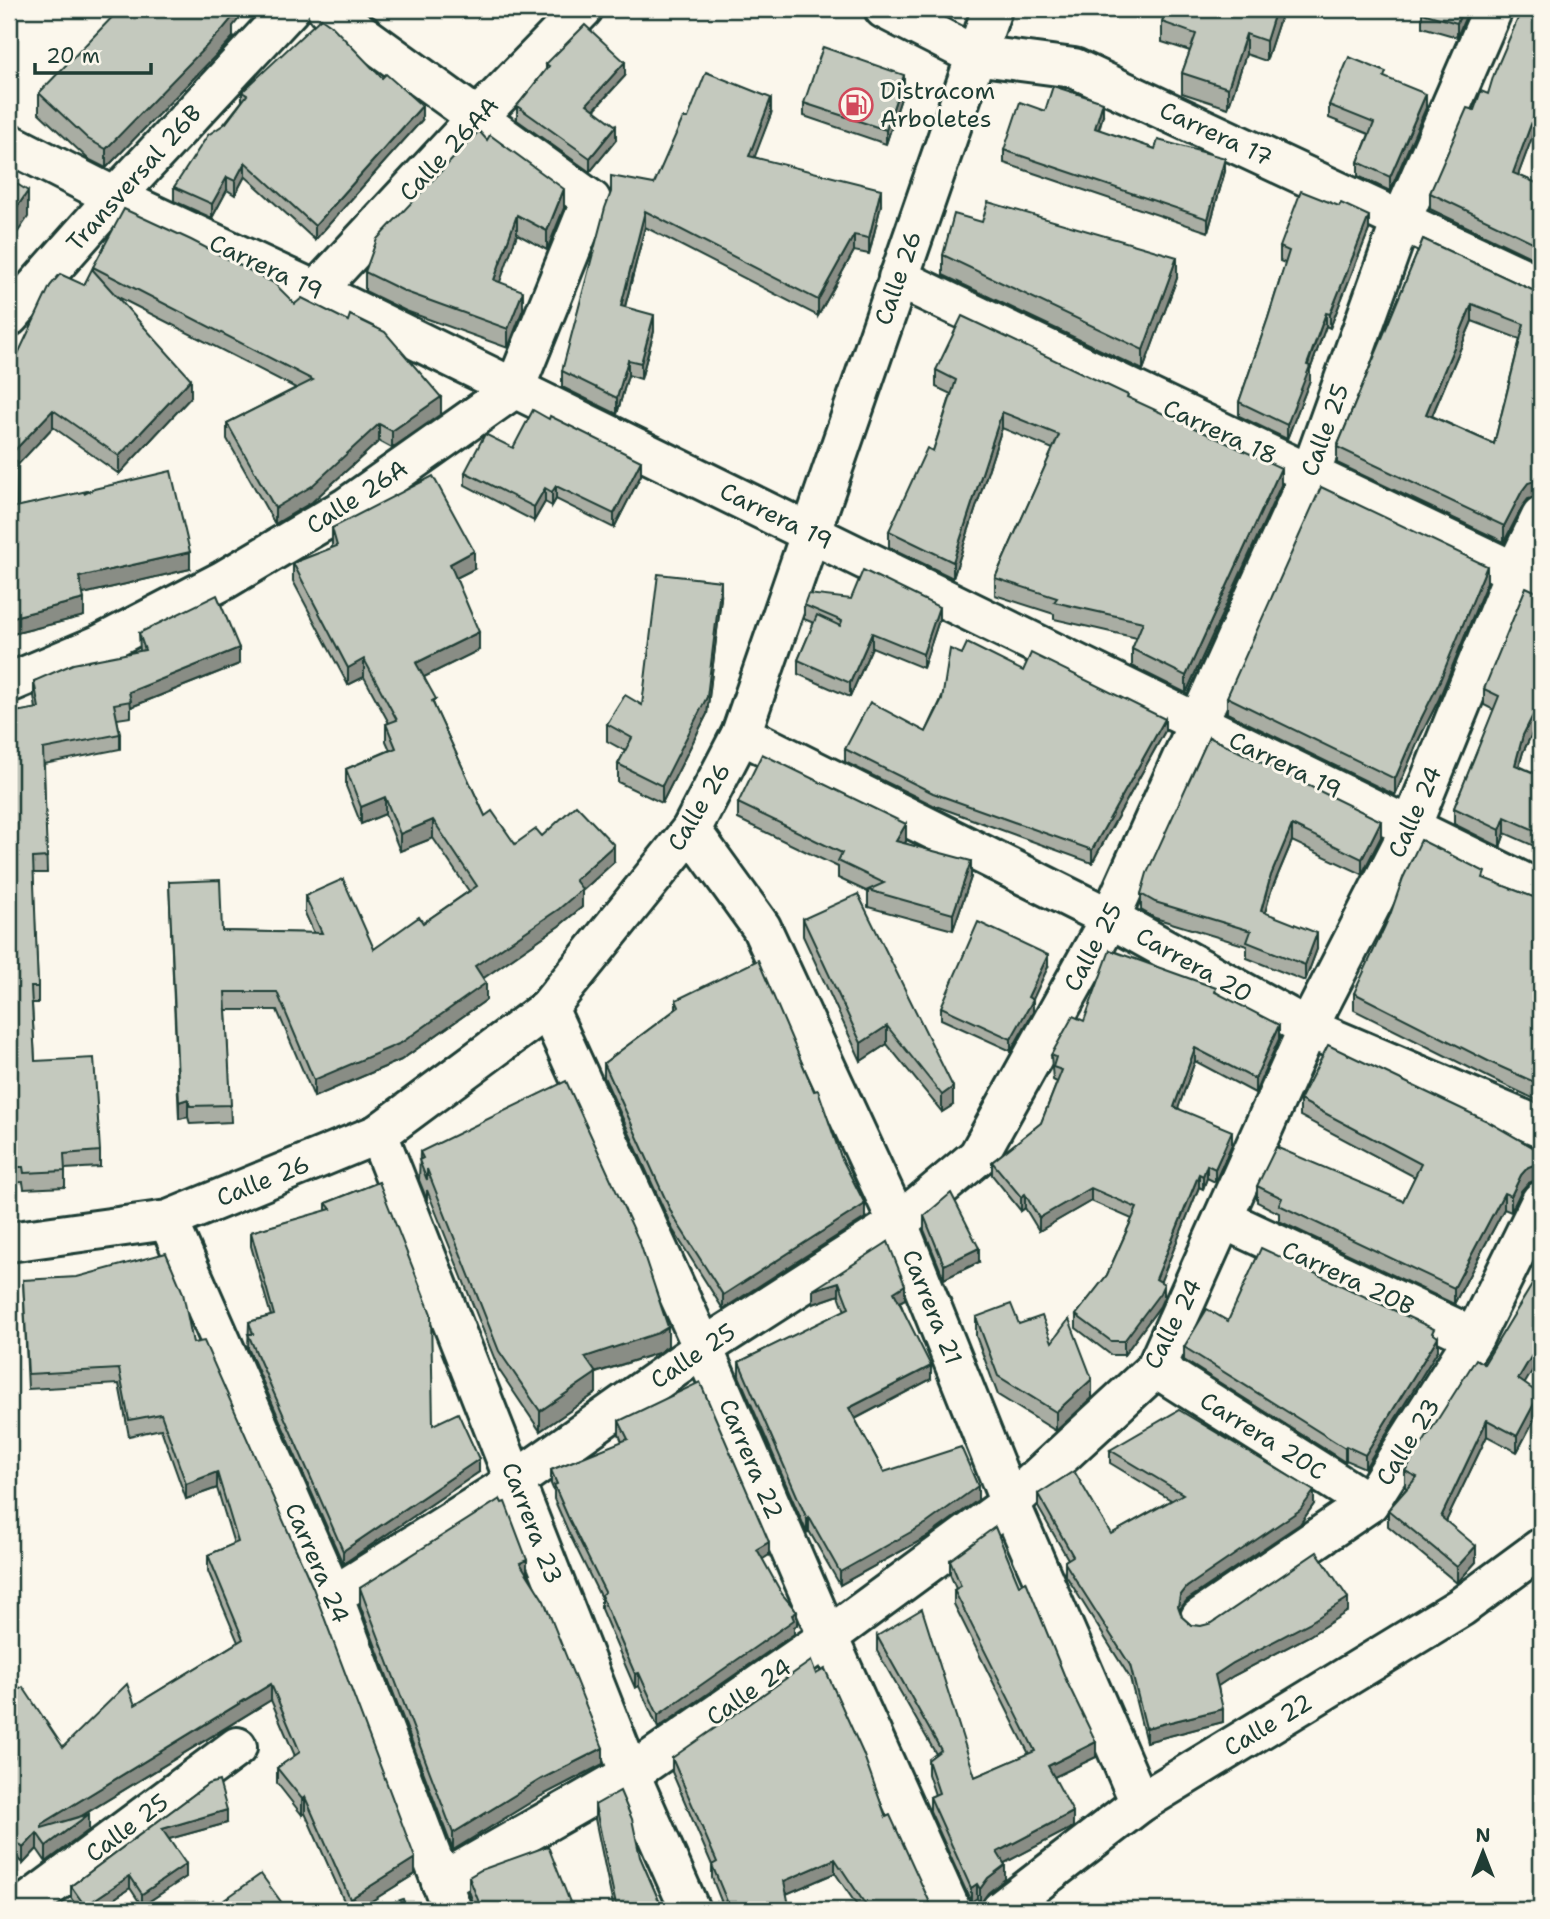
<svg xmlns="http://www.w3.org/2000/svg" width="1550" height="1919" font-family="'Shantell Sans',sans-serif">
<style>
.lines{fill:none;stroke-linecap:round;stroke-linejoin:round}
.minor-casing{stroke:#1f3d34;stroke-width:44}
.secondary-casing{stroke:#1f3d34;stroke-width:44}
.minor{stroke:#fbf7ec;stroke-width:38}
.secondary{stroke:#fbf7ec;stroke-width:38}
.wall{fill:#a9ada3;stroke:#1f3d34;stroke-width:2;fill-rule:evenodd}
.shaded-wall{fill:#898d85;stroke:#1f3d34;stroke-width:2}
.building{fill:#c4c9be;stroke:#1f3d34;stroke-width:2;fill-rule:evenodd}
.labels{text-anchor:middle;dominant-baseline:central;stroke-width:6;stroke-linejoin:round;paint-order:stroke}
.poi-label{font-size:24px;fill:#1f3d34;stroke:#fbf7ec;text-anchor:start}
.street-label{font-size:24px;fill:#1f3d34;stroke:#fbf7ec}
</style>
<rect width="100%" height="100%" fill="#fbf7ec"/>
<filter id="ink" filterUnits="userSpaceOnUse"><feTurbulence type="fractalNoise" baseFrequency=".0143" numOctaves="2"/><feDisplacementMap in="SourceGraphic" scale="14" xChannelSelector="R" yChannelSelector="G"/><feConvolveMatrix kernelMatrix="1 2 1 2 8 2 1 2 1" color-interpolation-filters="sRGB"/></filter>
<g filter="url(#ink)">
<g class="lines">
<defs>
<g id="minor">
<path d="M 884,9 L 974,55 L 1074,68 L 1541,286"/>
<path d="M 9,143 L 115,197 L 316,291 L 1541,891"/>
<path d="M 898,278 L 1541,584"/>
<path d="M 316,291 L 477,118 L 583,9"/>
<path d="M 9,317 L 115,197 L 290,9"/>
<path d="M 9,683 L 99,645 L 224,580 L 347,507 L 515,388 L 591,200 L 327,9"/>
<path d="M 741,734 L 1110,918 L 1308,1028 L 1541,1127"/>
<path d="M 691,830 L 761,927 L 898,1223 L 1010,1503 L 1140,1803"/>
<path d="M 548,1008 L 703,1348 L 828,1637 L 951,1910"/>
<path d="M 378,1134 L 630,1774 L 690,1910"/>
<path d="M 1223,1219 L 1474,1337"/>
<path d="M 168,1220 L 333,1596 L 452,1910"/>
<path d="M 1156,1368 L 1369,1503"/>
<path d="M 333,1596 L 515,1481 L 703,1348 L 898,1223 L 978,1156 L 1110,918 L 1310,474 L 1401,221 L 1493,9"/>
<path d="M 1200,1618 L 1369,1503 L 1474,1337 L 1541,1201"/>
<path d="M 441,1882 L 630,1774 L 828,1637 L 1010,1503 L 1156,1368 L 1308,1028 L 1411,827 L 1515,571 L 1541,517"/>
<path d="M 18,1910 L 237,1747"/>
<path d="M 1001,1910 L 1140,1803 L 1461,1607 L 1541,1548"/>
</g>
<path id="secondary" d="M 9,1242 L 168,1220 L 378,1134 L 548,1008 L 691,830 L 741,734 L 992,9"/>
</defs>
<use href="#minor" class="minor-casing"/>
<use href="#secondary" class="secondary-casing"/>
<use href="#minor" class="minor"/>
<use href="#secondary" class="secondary"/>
</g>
<g class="wall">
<path d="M 1166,9 L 1283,9 L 1266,61 L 1246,54 L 1228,108 L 1182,93 L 1182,73 L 1190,51 L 1162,42 L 1162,22 Z"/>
<path d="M 1469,9 L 1457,37 L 1422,27 L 1422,13 Z"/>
<path d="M 1541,9 L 1541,125 L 1537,124 L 1518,175 L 1541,185 L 1541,262 L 1430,209 L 1430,193 L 1474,110 L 1488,94 Z"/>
<path d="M 233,26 L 233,37 L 223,48 L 106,168 L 88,159 L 39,113 L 39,93 Z"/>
<path d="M 546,64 L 625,76 L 595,109 L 616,140 L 590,172 L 517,120 L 517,106 L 546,69 Z"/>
<path d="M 1386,78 L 1426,108 L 1390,191 L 1358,176 L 1358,162 L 1369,134 L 1329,118 L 1329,105 Z"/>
<path d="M 904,89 L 886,144 L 804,116 L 804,103 Z"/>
<path d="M 242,92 L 422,120 L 315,240 L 245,176 L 235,195 L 227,190 L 212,218 L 174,201 L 174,187 L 242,101 Z"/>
<path d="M 1045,111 L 1103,115 L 1099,130 L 1155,149 L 1225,171 L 1208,232 L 1004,163 L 1004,150 Z"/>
<path d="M 771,114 L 754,157 L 881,205 L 869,254 L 854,251 L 818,316 L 645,227 L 625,307 L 654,331 L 641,379 L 628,375 L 617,414 L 562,387 L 562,371 L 654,184 Z"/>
<path d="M 487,140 L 564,208 L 547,250 L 517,234 L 499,282 L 523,309 L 508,348 L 406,311 L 365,291 L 365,272 Z"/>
<path d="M 1369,230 L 1330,328 L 1326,326 L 1310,370 L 1310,380 L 1287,439 L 1239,416 L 1239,402 L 1268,318 L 1285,263 L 1280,261 L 1280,247 Z"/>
<path d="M 1423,239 L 1532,290 L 1535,497 L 1528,499 L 1522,507 L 1504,542 L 1337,463 L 1337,447 ZM 1472,321 L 1520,339 L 1494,444 L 1432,416 Z"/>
<path d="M 943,255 L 1177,278 L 1143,370 L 943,275 Z"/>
<path d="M 93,267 L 295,304 L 441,414 L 392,448 L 379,441 L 312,502 L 275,524 L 227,439 L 227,423 L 296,388 L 116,296 L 191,397 L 119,474 L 53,427 L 17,465 L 17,507 L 87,492 L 190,569 L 83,594 L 84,616 L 9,635 L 9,373 L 84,285 L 93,270 Z"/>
<path d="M 936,370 L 1128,398 L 1281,485 L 1186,693 L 1132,666 L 1132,649 L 1137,638 L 1054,619 L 1054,614 L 995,595 L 995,578 L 1053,449 L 1002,428 L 953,578 L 889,547 L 889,531 L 933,451 L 951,394 L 936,387 Z"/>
<path d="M 513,448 L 641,475 L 614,528 L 556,499 L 552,506 L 545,502 L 534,521 L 465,485 L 465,472 Z"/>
<path d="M 332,528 L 474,569 L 456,578 L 479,650 L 424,677 L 436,710 L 485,816 L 515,844 L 542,836 L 614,862 L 582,891 L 582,907 L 559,926 L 483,978 L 486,1000 L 401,1060 L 314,1097 L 277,1010 L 226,1010 L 231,1122 L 190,1124 L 188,1117 L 179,1119 L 169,882 L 222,931 L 314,933 L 305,913 L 305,896 L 374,949 L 423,923 L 469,891 L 433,838 L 400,851 L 385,814 L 361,824 L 346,786 L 346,769 L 390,750 L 386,741 L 386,724 L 389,723 L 364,677 L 348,685 L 293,581 L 293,563 L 332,548 Z"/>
<path d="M 1487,582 L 1439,699 L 1419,739 L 1395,795 L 1227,713 L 1227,697 Z"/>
<path d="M 1541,594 L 1541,720 L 1539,719 L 1523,752 L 1519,766 L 1541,776 L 1541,849 L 1505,833 L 1500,847 L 1454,824 L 1454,808 L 1494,710 L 1484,705 L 1484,689 Z"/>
<path d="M 721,598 L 707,714 L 662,803 L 618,782 L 618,764 L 625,751 L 607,741 L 607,724 L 642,705 Z"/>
<path d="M 851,599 L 939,620 L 923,668 L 872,647 L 850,697 L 798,674 L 798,660 L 814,623 L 804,619 L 804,605 Z"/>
<path d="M 139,633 L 239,664 L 131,707 L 131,717 L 117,719 L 120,734 L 120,749 L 44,764 L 47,873 L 33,873 L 38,987 L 38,1003 L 32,1003 L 35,1061 L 100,1151 L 100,1167 L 65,1169 L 65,1187 L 24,1189 L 23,1182 L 9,1183 L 9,713 L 36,709 L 34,696 L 34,681 L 140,651 Z"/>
<path d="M 962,654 L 1023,671 L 1165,731 L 1092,863 L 933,805 L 845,762 L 845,749 L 926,732 Z"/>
<path d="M 1209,737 L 1381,837 L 1362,874 L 1292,841 L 1271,891 L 1265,913 L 1317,949 L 1305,981 L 1247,958 L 1247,946 L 1155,918 L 1141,910 L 1141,894 Z"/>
<path d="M 738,803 L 906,841 L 905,843 L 971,877 L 953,930 L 868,907 L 868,892 L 838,878 L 838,867 L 738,819 Z"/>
<path d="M 1485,879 L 1541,900 L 1541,1102 L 1492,1079 L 1354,1010 L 1354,993 Z"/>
<path d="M 803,919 L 953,1105 L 942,1112 L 887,1044 L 861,1061 L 803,936 Z"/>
<path d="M 1048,967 L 1032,999 L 1033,1012 L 1011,1051 L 941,1019 L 941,1007 Z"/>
<path d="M 1216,992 L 1279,1039 L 1255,1093 L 1195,1061 L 1178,1108 L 1232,1144 L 1215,1182 L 1207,1178 L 1203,1189 L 1199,1187 L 1160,1282 L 1164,1297 L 1160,1306 L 1124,1355 L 1111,1355 L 1076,1328 L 1076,1315 L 1107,1275 L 1132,1219 L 1091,1201 L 1039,1231 L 1025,1208 L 1021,1211 L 992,1175 L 992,1162 L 1041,1123 L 1057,1082 L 1053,1080 L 1051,1055 L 1084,1021 Z"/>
<path d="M 676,1000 L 865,1218 L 723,1309 L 673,1230 L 604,1077 L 604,1063 L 676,1009 Z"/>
<path d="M 1300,1100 L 1541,1152 L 1541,1180 L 1539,1179 L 1528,1183 L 1521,1191 L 1511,1212 L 1504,1209 L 1454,1304 L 1279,1221 L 1279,1213 L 1257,1202 L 1257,1186 L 1403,1201 L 1415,1177 L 1300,1116 Z"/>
<path d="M 420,1152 L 668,1346 L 658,1353 L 596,1373 L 596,1393 L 540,1431 L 499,1370 L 427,1190 L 427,1200 L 419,1180 Z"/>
<path d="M 379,1182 L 433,1425 L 479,1472 L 343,1564 L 248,1348 L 249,1322 L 271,1316 L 251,1246 L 251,1232 L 326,1211 L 326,1203 Z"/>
<path d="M 924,1216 L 979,1262 L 944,1279 L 924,1230 Z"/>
<path d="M 888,1242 L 905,1299 L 900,1302 L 931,1379 L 855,1419 L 884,1472 L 978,1500 L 927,1537 L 840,1585 L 809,1531 L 807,1533 L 739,1376 L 739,1362 L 845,1311 L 839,1295 L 813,1304 Z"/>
<path d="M 23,1280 L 193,1343 L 415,1874 L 357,1910 L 348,1910 L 305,1813 L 302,1815 L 277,1783 L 277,1768 L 295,1756 L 271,1700 L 80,1817 L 89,1830 L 46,1862 L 37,1849 L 23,1864 L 9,1850 L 9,1696 L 63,1747 L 135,1705 L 238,1642 L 208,1571 L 208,1555 L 234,1544 L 217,1488 L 186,1499 L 161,1429 L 129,1436 L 119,1384 L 28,1389 Z"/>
<path d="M 976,1317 L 1019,1324 L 1052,1342 L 1092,1398 L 1056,1431 L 998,1395 L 976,1336 Z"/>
<path d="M 1228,1321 L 1434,1334 L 1438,1350 L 1365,1468 L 1346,1460 L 1345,1462 L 1184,1360 L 1184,1347 Z"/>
<path d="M 1484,1364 L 1524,1384 L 1535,1418 L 1517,1452 L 1487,1436 L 1446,1521 L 1476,1562 L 1457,1583 L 1388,1526 L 1388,1510 L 1407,1488 L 1405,1487 L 1405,1471 Z"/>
<path d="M 619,1421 L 769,1555 L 762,1559 L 797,1625 L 794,1627 L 794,1634 L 658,1728 L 639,1686 L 635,1688 L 601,1609 L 601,1598 L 568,1531 L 554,1499 L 554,1491 L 551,1484 L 551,1470 L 622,1442 L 619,1434 Z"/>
<path d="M 1110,1450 L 1314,1504 L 1300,1524 L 1187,1600 L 1180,1609 L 1182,1617 L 1191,1625 L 1201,1626 L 1348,1611 L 1309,1636 L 1233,1676 L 1218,1686 L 1223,1722 L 1146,1742 L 1130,1678 L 1065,1574 L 1065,1561 L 1068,1559 L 1038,1507 L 1038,1494 L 1111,1534 L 1171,1500 L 1110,1463 Z"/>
<path d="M 950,1560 L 1019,1585 L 1096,1757 L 1054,1777 L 1073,1827 L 1004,1863 L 1005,1879 L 988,1893 L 980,1904 L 977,1898 L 971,1902 L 930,1811 L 930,1797 L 935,1795 L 928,1774 L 928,1760 L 936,1754 L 877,1651 L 877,1636 L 975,1777 L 1029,1754 L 954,1604 L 954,1590 L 956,1589 L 950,1574 Z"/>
<path d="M 527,1574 L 603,1764 L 541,1796 L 453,1850 L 360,1605 L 360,1588 Z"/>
<path d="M 816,1674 L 886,1817 L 931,1905 L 935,1910 L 860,1910 L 835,1873 L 786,1894 L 724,1908 L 712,1878 L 712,1865 L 672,1772 L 672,1758 Z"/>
<path d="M 208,1784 L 227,1823 L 169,1839 L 186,1877 L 142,1906 L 130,1888 L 97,1910 L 79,1910 L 71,1898 L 71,1886 Z"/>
<path d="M 595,1805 L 640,1857 L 663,1910 L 614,1910 L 595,1819 Z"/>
<path d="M 469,1877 L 573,1910 L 476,1910 L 469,1891 Z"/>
</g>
<g class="shaded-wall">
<path d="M 231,9 L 247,9 L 233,26 L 233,37 L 223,48 L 106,168 L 106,149 Z"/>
<path d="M 1276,9 L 1283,9 L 1266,61 L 1266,41 Z"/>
<path d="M 1463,9 L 1469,9 L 1457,37 L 1457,23 Z"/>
<path d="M 1246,34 L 1246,54 L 1228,108 L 1228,88 Z"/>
<path d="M 625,62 L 625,76 L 587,117 L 587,104 Z"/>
<path d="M 904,75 L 904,89 L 886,144 L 886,130 Z"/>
<path d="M 1426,94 L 1426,108 L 1390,191 L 1390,177 Z"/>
<path d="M 771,98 L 771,114 L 749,172 L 749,156 Z"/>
<path d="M 1103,102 L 1103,115 L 1095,141 L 1095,128 Z"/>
<path d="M 422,106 L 422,120 L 315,240 L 315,226 Z"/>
<path d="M 1537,108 L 1537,124 L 1513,189 L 1513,173 Z"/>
<path d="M 616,126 L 616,140 L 590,172 L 590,158 Z"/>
<path d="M 1225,158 L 1225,171 L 1208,232 L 1208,219 Z"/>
<path d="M 245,162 L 245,176 L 235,195 L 235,181 Z"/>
<path d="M 227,177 L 227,190 L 212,218 L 212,204 Z"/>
<path d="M 564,189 L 564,208 L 547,250 L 547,231 Z"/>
<path d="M 881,189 L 881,205 L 869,254 L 869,238 Z"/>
<path d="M 28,191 L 28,217 L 9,245 L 9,219 Z"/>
<path d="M 645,211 L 645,227 L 621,322 L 621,306 Z"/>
<path d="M 517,215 L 517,234 L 494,299 L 494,280 Z"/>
<path d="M 1369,216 L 1369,230 L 1330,328 L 1330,314 Z"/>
<path d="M 854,235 L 854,251 L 818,316 L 818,300 Z"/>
<path d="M 1177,257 L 1177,278 L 1143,370 L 1143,350 Z"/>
<path d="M 523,291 L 523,309 L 508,348 L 508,329 Z"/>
<path d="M 1472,304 L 1472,321 L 1426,430 L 1426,414 Z"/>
<path d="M 1326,313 L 1326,326 L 1310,370 L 1310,380 L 1287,439 L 1287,425 Z"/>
<path d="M 654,315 L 654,331 L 641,379 L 641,363 Z"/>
<path d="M 628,360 L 628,375 L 617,414 L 617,398 Z"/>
<path d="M 191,379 L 191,397 L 119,474 L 119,456 Z"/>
<path d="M 441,397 L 441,414 L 392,448 L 392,431 Z"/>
<path d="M 53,410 L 53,427 L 14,469 L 14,451 Z"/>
<path d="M 1002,412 L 1002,428 L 953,578 L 953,562 Z"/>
<path d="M 379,424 L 379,441 L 312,502 L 275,524 L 275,508 Z"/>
<path d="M 641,461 L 641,475 L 614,528 L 614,514 Z"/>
<path d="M 1541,466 L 1541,482 L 1535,497 L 1528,499 L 1522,507 L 1504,542 L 1504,526 L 1522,491 Z"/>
<path d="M 1281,468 L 1281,485 L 1186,693 L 1186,676 Z"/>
<path d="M 556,486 L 556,499 L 552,506 L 552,492 Z"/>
<path d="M 545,488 L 545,502 L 534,521 L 534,507 Z"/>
<path d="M 474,551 L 474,569 L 450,581 L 450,564 Z"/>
<path d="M 190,552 L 190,569 L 79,595 L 79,577 Z"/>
<path d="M 1487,566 L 1487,582 L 1439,699 L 1419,739 L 1395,795 L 1395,779 Z"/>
<path d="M 721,581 L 721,598 L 707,714 L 662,803 L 662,786 Z"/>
<path d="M 84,599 L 84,616 L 9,635 L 9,618 Z"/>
<path d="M 939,607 L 939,620 L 923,668 L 923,654 Z"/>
<path d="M 479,632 L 479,650 L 416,681 L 416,663 Z"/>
<path d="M 872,633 L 872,647 L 850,697 L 850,683 Z"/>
<path d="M 239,648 L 239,664 L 131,707 L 129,692 Z"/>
<path d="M 364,659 L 364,677 L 348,685 L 348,668 Z"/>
<path d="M 1539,703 L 1539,719 L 1523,752 L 1515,781 L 1515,765 L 1523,735 Z"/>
<path d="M 1165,719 L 1165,731 L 1092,863 L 1092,850 Z"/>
<path d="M 385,797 L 385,814 L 361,824 L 361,807 Z"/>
<path d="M 1505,817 L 1505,833 L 1500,847 L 1500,830 Z"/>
<path d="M 433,820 L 433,838 L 400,851 L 400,834 Z"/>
<path d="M 1381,821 L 1381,837 L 1362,874 L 1362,859 Z"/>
<path d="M 906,824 L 906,841 L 896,858 L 896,841 Z"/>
<path d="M 1292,825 L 1292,841 L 1271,891 L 1261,927 L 1261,911 L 1271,875 Z"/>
<path d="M 614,845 L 614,862 L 582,891 L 582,907 L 559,926 L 475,984 L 475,966 L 575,880 Z"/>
<path d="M 971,861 L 971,877 L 953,930 L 953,914 Z"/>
<path d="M 1317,933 L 1317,949 L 1305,981 L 1305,965 Z"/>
<path d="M 1048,955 L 1048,967 L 1029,1008 L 1033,1000 L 1033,1012 L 1011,1051 L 1011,1039 L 1028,997 Z"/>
<path d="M 486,983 L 486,1000 L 401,1060 L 314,1097 L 314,1080 Z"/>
<path d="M 1279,1025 L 1279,1039 L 1255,1093 L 1255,1079 Z"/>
<path d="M 887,1026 L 887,1044 L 861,1061 L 861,1043 Z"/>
<path d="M 1195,1048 L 1195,1061 L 1174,1120 L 1174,1107 Z"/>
<path d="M 953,1087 L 953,1105 L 942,1112 L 942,1095 Z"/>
<path d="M 188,1099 L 188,1117 L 179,1119 L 179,1102 Z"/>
<path d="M 1232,1131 L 1232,1144 L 1215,1182 L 1215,1169 Z"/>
<path d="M 1539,1163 L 1539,1179 L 1528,1183 L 1521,1191 L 1511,1212 L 1511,1196 L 1521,1175 L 1528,1167 Z"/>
<path d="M 1207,1165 L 1207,1178 L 1203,1189 L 1203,1176 Z"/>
<path d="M 1199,1174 L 1199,1187 L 1156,1293 L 1156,1279 Z"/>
<path d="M 1091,1188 L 1091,1201 L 1039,1231 L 1039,1218 Z"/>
<path d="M 1504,1193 L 1504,1209 L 1454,1304 L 1454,1288 Z"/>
<path d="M 1025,1194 L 1025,1208 L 1021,1211 L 1021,1197 Z"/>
<path d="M 865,1204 L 865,1218 L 723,1309 L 723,1295 Z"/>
<path d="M 979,1248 L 979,1262 L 944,1279 L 944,1265 Z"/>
<path d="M 839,1282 L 839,1295 L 813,1304 L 813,1290 Z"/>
<path d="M 1164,1284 L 1164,1297 L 1160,1306 L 1124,1355 L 1124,1341 Z"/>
<path d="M 905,1285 L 905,1299 L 894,1305 L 894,1292 Z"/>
<path d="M 668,1327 L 668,1346 L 658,1353 L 585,1376 L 585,1357 Z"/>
<path d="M 1438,1337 L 1438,1350 L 1365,1468 L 1365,1455 Z"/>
<path d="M 1541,1340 L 1541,1356 L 1518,1395 L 1518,1379 Z"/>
<path d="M 931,1366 L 931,1379 L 849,1422 L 849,1408 Z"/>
<path d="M 596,1373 L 596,1393 L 540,1431 L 540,1411 Z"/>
<path d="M 1092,1379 L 1092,1398 L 1056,1431 L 1056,1412 Z"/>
<path d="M 1535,1402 L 1535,1418 L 1517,1452 L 1517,1436 Z"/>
<path d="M 1487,1420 L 1487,1436 L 1441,1532 L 1441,1517 Z"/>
<path d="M 1346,1446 L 1346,1460 L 1345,1462 L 1345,1448 Z"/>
<path d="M 479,1459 L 479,1472 L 343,1564 L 343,1551 Z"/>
<path d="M 217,1472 L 217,1488 L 186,1499 L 186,1484 Z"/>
<path d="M 978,1486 L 978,1500 L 927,1537 L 840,1585 L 840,1572 Z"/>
<path d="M 1314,1491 L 1314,1504 L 1300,1524 L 1187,1600 L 1180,1609 L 1178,1619 L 1178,1606 L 1180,1596 L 1187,1587 Z"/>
<path d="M 809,1517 L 809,1531 L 807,1533 L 807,1519 Z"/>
<path d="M 769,1542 L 769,1555 L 757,1563 L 757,1549 Z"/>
<path d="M 1476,1546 L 1476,1562 L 1457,1583 L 1457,1567 Z"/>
<path d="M 527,1560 L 527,1577 L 520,1563 Z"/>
<path d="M 1348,1598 L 1348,1611 L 1309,1636 L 1233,1676 L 1215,1688 L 1215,1675 L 1233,1663 Z"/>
<path d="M 797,1612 L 797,1625 L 794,1627 L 794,1634 L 658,1728 L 658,1715 Z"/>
<path d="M 639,1673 L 639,1686 L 635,1688 L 635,1674 Z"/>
<path d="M 271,1684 L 271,1700 L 42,1840 L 42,1824 Z"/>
<path d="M 1223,1709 L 1223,1722 L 1146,1742 L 1146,1728 Z"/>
<path d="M 1096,1742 L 1096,1757 L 1048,1780 L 1048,1766 Z"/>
<path d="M 603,1748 L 603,1764 L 541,1796 L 453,1850 L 453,1833 L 541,1779 Z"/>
<path d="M 305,1797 L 305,1813 L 302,1815 L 302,1799 Z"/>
<path d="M 227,1810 L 227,1823 L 162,1841 L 162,1829 Z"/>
<path d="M 1073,1812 L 1073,1827 L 997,1867 L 997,1852 Z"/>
<path d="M 89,1814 L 89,1830 L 46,1862 L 46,1846 Z"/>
<path d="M 37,1833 L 37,1849 L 23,1864 L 23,1848 Z"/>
<path d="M 415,1858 L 415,1874 L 357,1910 L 350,1910 L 350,1899 Z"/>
<path d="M 835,1859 L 835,1873 L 784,1895 L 784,1881 Z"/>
<path d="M 186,1864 L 186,1877 L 142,1906 L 142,1894 Z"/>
<path d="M 1005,1865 L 1005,1879 L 988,1893 L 980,1904 L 980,1889 L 988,1878 Z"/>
<path d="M 130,1876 L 130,1888 L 97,1910 L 85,1910 L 85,1906 Z"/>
<path d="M 977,1884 L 977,1898 L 971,1902 L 971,1888 Z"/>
</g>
<g class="building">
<path d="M 120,9 L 231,9 L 228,13 L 233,17 L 223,29 L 106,149 L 88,139 L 39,93 Z"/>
<path d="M 1166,9 L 1276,9 L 1266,41 L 1246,34 L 1228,88 L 1182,73 L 1196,34 L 1162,22 Z"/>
<path d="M 1423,9 L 1463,9 L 1457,23 L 1422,13 Z"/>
<path d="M 1522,9 L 1541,9 L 1541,109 L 1537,108 L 1513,173 L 1541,185 L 1541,246 L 1430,193 L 1467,108 L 1474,110 L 1481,91 L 1488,94 L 1494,74 Z"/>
<path d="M 321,18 L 331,25 L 382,78 L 386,74 L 422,106 L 315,226 L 245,162 L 235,181 L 227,177 L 212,204 L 174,187 L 208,135 L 226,123 L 247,95 L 242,92 Z"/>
<path d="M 585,25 L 625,62 L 587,104 L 616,126 L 590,158 L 517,106 L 549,66 L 546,64 Z"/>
<path d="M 823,47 L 904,75 L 886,130 L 804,103 Z"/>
<path d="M 1349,57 L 1386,72 L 1384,77 L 1426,94 L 1390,177 L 1358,162 L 1374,123 L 1329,105 Z"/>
<path d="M 706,72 L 771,98 L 749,156 L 881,189 L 869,238 L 854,235 L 818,300 L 645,211 L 621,306 L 654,315 L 641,363 L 628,360 L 617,398 L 562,371 L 605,208 L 611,192 L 611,176 L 654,184 L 683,118 L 688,118 Z"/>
<path d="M 1053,86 L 1103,102 L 1095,128 L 1155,149 L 1158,140 L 1225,158 L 1208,219 L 1004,150 L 1020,102 L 1045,111 Z"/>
<path d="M 479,131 L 487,140 L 490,135 L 564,189 L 547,231 L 517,215 L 494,280 L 523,291 L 508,329 L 406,292 L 365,272 L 377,239 Z"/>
<path d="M 9,179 L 28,191 L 9,219 Z"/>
<path d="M 1301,191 L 1339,206 L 1341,203 L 1369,216 L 1330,314 L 1326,313 L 1307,365 L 1310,366 L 1287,425 L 1239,402 L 1268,318 L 1289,251 L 1280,247 Z"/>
<path d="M 988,202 L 1177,257 L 1143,350 L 943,255 L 954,214 L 982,222 Z"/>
<path d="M 124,209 L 191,240 L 274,283 L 295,304 L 302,298 L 348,321 L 350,315 L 385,332 L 441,397 L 392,431 L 379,424 L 312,486 L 275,508 L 227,423 L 313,380 L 93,267 Z"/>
<path d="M 1423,239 L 1532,290 L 1541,291 L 1541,466 L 1535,481 L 1528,483 L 1522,491 L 1504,526 L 1337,447 ZM 1472,304 L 1524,324 L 1494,444 L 1426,414 Z"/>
<path d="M 92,269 L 191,379 L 119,456 L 53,410 L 14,451 L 9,446 L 9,373 L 50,286 L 60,274 L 84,285 Z"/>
<path d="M 962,316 L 1128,395 L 1127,397 L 1281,468 L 1186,676 L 1132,649 L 1143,622 L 1054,602 L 1057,598 L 995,578 L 1059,435 L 1002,412 L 953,562 L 889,531 L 927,448 L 933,451 L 956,380 L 936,370 Z"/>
<path d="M 533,410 L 549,419 L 550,416 L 641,461 L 614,514 L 556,486 L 552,492 L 545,488 L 534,507 L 465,472 L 485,434 L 513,448 Z"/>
<path d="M 9,460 L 17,461 L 16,507 L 87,491 L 84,494 L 94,489 L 171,471 L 190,552 L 79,577 L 84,599 L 9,618 Z"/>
<path d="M 433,476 L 474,551 L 450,564 L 479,632 L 416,663 L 436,699 L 432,701 L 485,816 L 492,811 L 515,844 L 536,829 L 542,836 L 576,805 L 614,845 L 575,880 L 582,889 L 559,909 L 475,966 L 486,983 L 401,1043 L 314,1080 L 277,992 L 225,992 L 231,1105 L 190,1106 L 188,1099 L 179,1102 L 169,882 L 220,880 L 222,931 L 322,933 L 305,896 L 343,879 L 374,949 L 419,917 L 423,923 L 477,886 L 433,820 L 400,834 L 385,797 L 361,807 L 346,769 L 396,748 L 386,724 L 397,720 L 364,659 L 348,668 L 293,563 L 337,546 L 332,528 Z"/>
<path d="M 1321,487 L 1487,566 L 1439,683 L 1419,723 L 1395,779 L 1227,697 Z"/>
<path d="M 863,570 L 939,607 L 923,654 L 872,633 L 850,683 L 798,660 L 817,615 L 840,626 L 842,621 L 804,605 L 808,594 L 851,599 Z"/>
<path d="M 658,574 L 721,581 L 707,697 L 662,786 L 618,764 L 632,738 L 607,724 L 625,695 L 642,705 Z"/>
<path d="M 1526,587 L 1541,594 L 1541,704 L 1539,703 L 1523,735 L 1515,765 L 1541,776 L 1541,833 L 1505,817 L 1500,830 L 1454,808 L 1499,696 L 1484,689 Z"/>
<path d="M 217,595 L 239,648 L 129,692 L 131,701 L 114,704 L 120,734 L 43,749 L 47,857 L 33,858 L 38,987 L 31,987 L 35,1061 L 94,1058 L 100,1151 L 64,1154 L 65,1171 L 24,1173 L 23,1167 L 9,1167 L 9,713 L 39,708 L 34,681 L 73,664 L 145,650 L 139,633 Z"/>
<path d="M 967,643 L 1023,671 L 1031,653 L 1165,719 L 1092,850 L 933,793 L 845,749 L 870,702 L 926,732 L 942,700 L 950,649 L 962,654 Z"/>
<path d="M 1209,737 L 1381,821 L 1362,859 L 1292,825 L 1271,875 L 1261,911 L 1317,933 L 1305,965 L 1247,942 L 1251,931 L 1155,902 L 1141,894 L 1147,873 Z"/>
<path d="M 762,754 L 906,824 L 896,841 L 971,861 L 953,914 L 868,890 L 884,883 L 838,861 L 842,853 L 738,803 Z"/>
<path d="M 1421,840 L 1485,872 L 1483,878 L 1541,900 L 1541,1014 L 1539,1020 L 1541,1021 L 1541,1085 L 1492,1063 L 1354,993 L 1390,915 L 1403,878 Z"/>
<path d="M 858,894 L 953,1087 L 942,1095 L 887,1026 L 861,1043 L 803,919 Z"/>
<path d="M 978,922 L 1048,955 L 1028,997 L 1033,1000 L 1011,1039 L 941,1007 Z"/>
<path d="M 1110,950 L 1216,988 L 1215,992 L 1279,1025 L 1255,1079 L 1195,1048 L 1174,1107 L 1232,1131 L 1215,1169 L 1207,1165 L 1203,1176 L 1199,1174 L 1156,1279 L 1164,1284 L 1160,1293 L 1124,1341 L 1111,1341 L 1076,1315 L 1107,1275 L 1137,1208 L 1091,1188 L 1039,1218 L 1025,1194 L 1021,1197 L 992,1162 L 1041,1123 L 1062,1070 L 1053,1067 L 1056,1057 L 1051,1055 L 1073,1016 L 1084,1021 Z"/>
<path d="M 758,960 L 814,1091 L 818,1090 L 841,1157 L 865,1204 L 723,1295 L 673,1216 L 604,1063 L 679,1007 L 676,1000 Z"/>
<path d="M 1328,1045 L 1485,1120 L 1541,1152 L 1541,1164 L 1539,1163 L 1528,1167 L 1521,1175 L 1511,1196 L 1504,1193 L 1454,1288 L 1279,1205 L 1282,1198 L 1257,1186 L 1276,1147 L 1403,1201 L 1421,1164 L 1300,1100 Z"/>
<path d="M 566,1081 L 640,1243 L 668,1327 L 658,1333 L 585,1357 L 596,1373 L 540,1411 L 499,1351 L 427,1169 L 427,1180 L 419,1160 L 423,1158 L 420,1152 Z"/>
<path d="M 379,1182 L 431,1314 L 433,1425 L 458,1413 L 479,1459 L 343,1551 L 248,1334 L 253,1334 L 249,1322 L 274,1315 L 251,1232 L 331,1209 L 326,1203 Z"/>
<path d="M 951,1193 L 979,1248 L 944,1265 L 924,1216 Z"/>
<path d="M 888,1242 L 905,1285 L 894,1292 L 931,1366 L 849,1408 L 884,1472 L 961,1447 L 978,1486 L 927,1523 L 840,1572 L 809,1517 L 807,1519 L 739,1362 L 849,1308 L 839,1282 L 813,1290 Z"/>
<path d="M 1261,1248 L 1434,1329 L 1432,1333 L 1438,1337 L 1365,1455 L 1346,1446 L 1345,1448 L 1184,1347 L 1207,1309 L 1228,1321 Z"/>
<path d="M 166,1253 L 183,1293 L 193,1343 L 204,1341 L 313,1588 L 415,1858 L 350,1899 L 305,1797 L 302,1799 L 277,1768 L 300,1752 L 271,1684 L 42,1824 L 42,1828 L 89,1814 L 46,1846 L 37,1833 L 23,1848 L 9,1834 L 9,1764 L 15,1757 L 9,1747 L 9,1696 L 23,1687 L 63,1747 L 127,1684 L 135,1705 L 243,1639 L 208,1555 L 238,1542 L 217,1472 L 186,1484 L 161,1414 L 129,1420 L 119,1369 L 28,1374 L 23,1280 L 77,1277 Z"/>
<path d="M 1541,1270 L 1541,1340 L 1518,1379 L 1535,1391 L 1535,1402 L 1517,1436 L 1487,1420 L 1441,1517 L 1476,1546 L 1457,1567 L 1388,1510 L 1417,1477 L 1405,1471 L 1476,1359 L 1484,1364 Z"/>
<path d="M 1011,1304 L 1019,1324 L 1042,1316 L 1052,1342 L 1069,1319 L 1092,1379 L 1056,1412 L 998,1376 L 976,1317 Z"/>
<path d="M 700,1382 L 769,1542 L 757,1549 L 782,1594 L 797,1612 L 792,1615 L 794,1620 L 658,1715 L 639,1673 L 635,1674 L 601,1595 L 605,1592 L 568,1517 L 554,1485 L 557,1484 L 551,1470 L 628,1439 L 619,1421 Z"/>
<path d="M 1179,1410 L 1314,1491 L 1300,1510 L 1187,1587 L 1180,1596 L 1178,1606 L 1182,1617 L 1191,1625 L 1201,1626 L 1212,1623 L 1317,1552 L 1348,1598 L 1309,1623 L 1233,1663 L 1215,1675 L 1223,1709 L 1146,1728 L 1130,1665 L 1065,1563 L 1065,1561 L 1073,1556 L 1038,1494 L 1074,1471 L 1111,1534 L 1183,1494 L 1110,1450 Z"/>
<path d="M 500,1499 L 502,1503 L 505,1502 L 527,1560 L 520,1563 L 544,1601 L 603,1748 L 541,1779 L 453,1833 L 360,1588 Z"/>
<path d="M 995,1527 L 1019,1585 L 1026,1581 L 1067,1682 L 1096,1742 L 1048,1766 L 1073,1812 L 997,1852 L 1005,1865 L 988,1878 L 980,1889 L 977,1884 L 971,1888 L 930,1797 L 939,1793 L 928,1760 L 941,1750 L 877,1636 L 922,1609 L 975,1777 L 1035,1751 L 954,1590 L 961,1586 L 950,1560 Z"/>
<path d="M 811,1661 L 816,1674 L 825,1669 L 863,1753 L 886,1817 L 890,1815 L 931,1905 L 935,1910 L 869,1910 L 835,1859 L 784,1881 L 790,1910 L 715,1910 L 729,1906 L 712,1865 L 717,1862 L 672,1758 Z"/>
<path d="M 219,1781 L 227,1810 L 162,1829 L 186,1864 L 142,1894 L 130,1876 L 85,1906 L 71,1886 L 208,1784 Z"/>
<path d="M 620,1791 L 632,1819 L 640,1857 L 663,1910 L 617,1910 L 595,1805 Z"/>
<path d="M 548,1846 L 573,1910 L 482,1910 L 469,1877 L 481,1870 Z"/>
<path d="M 261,1874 L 287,1910 L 202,1910 L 213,1900 L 217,1905 Z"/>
<path d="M 403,1899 L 406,1910 L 372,1910 Z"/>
</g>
</g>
<defs>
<symbol id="fuel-ring" viewBox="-11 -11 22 22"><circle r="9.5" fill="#fbf7ec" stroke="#d1495b" stroke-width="1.5"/><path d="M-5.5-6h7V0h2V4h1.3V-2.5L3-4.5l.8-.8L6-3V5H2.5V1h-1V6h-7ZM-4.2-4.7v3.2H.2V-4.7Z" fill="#d1495b"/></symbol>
</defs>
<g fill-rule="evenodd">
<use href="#fuel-ring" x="837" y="86" width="38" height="38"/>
</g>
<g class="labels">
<g class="poi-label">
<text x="880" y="91">Distracom<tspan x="880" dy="28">Arboletes</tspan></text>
</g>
<g class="street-label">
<text transform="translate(1216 134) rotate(25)">Carrera 17</text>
<text transform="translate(449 149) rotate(-47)">Calle 26AA</text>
<text transform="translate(134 178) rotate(-48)">Transversal 26B</text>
<text transform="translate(266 267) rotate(25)">Carrera 19</text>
<text transform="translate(898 278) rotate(-71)">Calle 26</text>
<text transform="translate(1325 430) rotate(-70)">Calle 25</text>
<text transform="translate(1220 432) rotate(25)">Carrera 18</text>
<text transform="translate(357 497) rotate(-33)">Calle 26A</text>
<text transform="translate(776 516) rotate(26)">Carrera 19</text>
<text transform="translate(1285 765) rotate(26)">Carrera 19</text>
<text transform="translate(699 807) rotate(-59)">Calle 26</text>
<text transform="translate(1415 812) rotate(-66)">Calle 24</text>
<text transform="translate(1093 947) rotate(-62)">Calle 25</text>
<text transform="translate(1194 965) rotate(29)">Carrera 20</text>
<text transform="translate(263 1181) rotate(-22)">Calle 26</text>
<text transform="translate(1348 1278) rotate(25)">Carrera 20B</text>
<text transform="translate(932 1307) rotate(68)">Carrera 21</text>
<text transform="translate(1173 1324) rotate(-63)">Calle 24</text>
<text transform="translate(693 1356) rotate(-34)">Calle 25</text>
<text transform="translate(1263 1436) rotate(32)">Carrera 20C</text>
<text transform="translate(1408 1442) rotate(-58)">Calle 23</text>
<text transform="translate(751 1459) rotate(67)">Carrera 22</text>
<text transform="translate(532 1523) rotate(69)">Carrera 23</text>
<text transform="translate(317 1563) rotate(67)">Carrera 24</text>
<text transform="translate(749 1692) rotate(-35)">Calle 24</text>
<text transform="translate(1268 1725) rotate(-31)">Calle 22</text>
<text transform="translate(127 1828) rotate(-37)">Calle 25</text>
</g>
</g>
<rect width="1550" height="1919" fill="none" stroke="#fbf7ec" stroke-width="35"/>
<rect x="18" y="18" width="1515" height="1884" fill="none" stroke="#1f3d34" stroke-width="2.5" filter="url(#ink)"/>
<g transform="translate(1483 1852)" stroke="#fbf7ec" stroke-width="5" paint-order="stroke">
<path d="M0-5L12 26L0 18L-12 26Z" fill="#1f3d34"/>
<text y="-10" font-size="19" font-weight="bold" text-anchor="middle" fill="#1f3d34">N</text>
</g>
<path d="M35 63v10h116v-10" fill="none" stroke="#1f3d34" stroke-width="3.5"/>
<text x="46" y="63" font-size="21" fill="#1f3d34" stroke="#fbf7ec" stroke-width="5" paint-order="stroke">20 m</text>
</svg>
